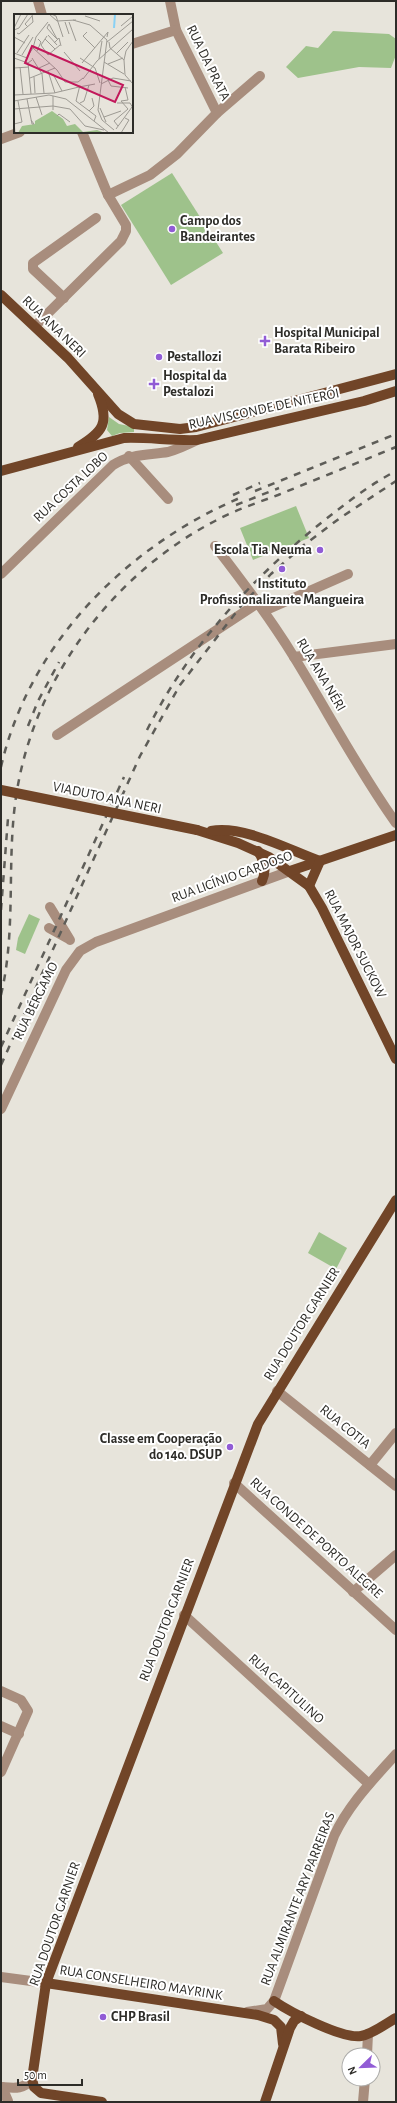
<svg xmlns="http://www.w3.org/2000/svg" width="397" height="2103" font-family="'Alegreya Sans',sans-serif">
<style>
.green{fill:#9ec28b}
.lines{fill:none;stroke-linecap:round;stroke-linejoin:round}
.minor{stroke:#a88d7d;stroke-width:10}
.major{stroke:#714528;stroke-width:10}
.rail{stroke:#5e5d58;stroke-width:2.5;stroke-dasharray:7 7;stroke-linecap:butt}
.major-bridge{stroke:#714528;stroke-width:10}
.poi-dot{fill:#915cd5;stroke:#fff;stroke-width:1.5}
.labels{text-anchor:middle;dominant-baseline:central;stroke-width:4;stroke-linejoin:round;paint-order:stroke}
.street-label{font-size:14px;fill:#2d2c28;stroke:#fff}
.poi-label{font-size:14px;font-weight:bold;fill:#2d2c28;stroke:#fff;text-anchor:start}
.inset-river{fill:none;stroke:#89d1f5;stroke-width:2}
.inset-road{fill:none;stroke:#9d9a93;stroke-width:1}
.view{fill:#c2185b;fill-opacity:0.15;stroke:#c2185b;stroke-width:2}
.inset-edge{fill:none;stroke:#2d2c28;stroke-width:2}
</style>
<rect width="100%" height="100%" fill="#e7e4db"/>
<g class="green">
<path d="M 333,31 L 389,34 L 396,39 L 396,55 L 391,68 L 359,67 L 298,78 L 286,67 L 306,46 L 318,48 Z"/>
<path d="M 172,173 L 223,253 L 171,285 L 121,205 Z"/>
<path d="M 109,417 L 119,424 L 134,427 L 134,432 L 120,433 L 112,436 L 107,430 Z"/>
<path d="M 296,506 L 309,538 L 253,560 L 240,528 Z"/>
<path d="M 29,914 L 40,919 L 25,954 L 16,950 L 18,938 Z"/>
<path d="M 319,1232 L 347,1248 L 336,1269 L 308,1253 Z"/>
</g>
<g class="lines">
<g class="minor">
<path d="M 38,1 L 42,15"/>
<path d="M 170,1 L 176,30 L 217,113"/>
<path d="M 132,44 L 176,30"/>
<path d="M 1,139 L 20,132"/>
<path d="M 108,195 L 150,175 L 177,154 L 217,113 L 260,76"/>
<path d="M 64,298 L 33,269 L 33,263 L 96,218"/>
<path d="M 35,326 L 121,241 L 126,231 L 126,225 L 108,195 L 82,132"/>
<path d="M 129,456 L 168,499"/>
<path d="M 215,546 C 243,582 270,618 294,657 C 328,712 358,770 396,823"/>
<path d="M 1,574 L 113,465 C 130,454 148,455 168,452 C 178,449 187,445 197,440"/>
<path d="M 264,611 L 348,574"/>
<path d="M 294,657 L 396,644"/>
<path d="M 57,735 L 258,603"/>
<path d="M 50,907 L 70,940"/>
<path d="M 49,928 L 67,938"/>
<path d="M 1,1109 L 66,970 L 80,951 L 96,942 L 290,871"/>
<path d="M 277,1391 L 396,1486"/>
<path d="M 370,1465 L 396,1433"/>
<path d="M 234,1483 L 396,1630"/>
<path d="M 353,1592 L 396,1555"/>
<path d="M 184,1615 L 369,1784"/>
<path d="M 1,1691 L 21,1700 L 28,1711 L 1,1772"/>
<path d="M 1,1726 L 19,1734"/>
<path d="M 1,1977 L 46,1983"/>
<path d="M 247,2012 L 267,2009 L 274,2001 L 334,1836 C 349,1804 373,1780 396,1754"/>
<path d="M 367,2055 L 368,2034"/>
<path d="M 1,2087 C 14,2088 23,2090 32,2079"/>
<path d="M 2,2087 L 8,2101"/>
<path d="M 363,2102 L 365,2079"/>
</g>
<g class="major">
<path d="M 1,295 L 68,358 L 118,414 L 134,424 L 180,429 L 196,427 L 396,374"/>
<path d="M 78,447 C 103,432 110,423 98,394"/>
<path d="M 1,471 L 124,438 C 148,437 172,441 197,440 L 364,401 L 396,391"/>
<path d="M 197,830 L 238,843 L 269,857 L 309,886 L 322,908 L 396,1059"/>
<path d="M 211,831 C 244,825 289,850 320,861"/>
<path d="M 258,851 C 264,860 267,870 262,881"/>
<path d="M 290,871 L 396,835"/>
<path d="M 309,886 L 320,861"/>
<path d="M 46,1983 L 258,2015 L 274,2020 L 281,2027 L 283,2044"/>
<path d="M 274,2001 C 290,2012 342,2039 361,2036 C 373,2034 385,2024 396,2018"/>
<path d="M 102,2102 L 41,2093 L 34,2087 L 32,2079 L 46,1983 L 258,1424 L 396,1200"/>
<path d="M 265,2102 L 290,2028 L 294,2021 L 301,2016"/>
</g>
<g class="rail">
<path d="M 255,491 L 396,434"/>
<path d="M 233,495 L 260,483"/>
<path d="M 236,505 L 279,488"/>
<path d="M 28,726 L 38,701 L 59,662"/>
<path d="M 147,730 C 188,648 250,580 321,523 C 345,504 369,485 396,471"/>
<path d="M 1,767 C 29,643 128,545 242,497"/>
<path d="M 1,910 L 8,818"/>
<path d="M 1,995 C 16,931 7,868 15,804 C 30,685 109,576 215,521 C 235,510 257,503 278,495 C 317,479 357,463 396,447"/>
<path d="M 1,1047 L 124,777"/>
<path d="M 1,1065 L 140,756 L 180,685 L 241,606 L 271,574 L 304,545 L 340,518 L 396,481"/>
</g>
<path class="major-bridge" d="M 1,790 L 197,830"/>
</g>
<g class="poi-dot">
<circle cx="172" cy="229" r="4"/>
<path d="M263 335h4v4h4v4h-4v4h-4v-4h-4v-4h4z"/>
<circle cx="159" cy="357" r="4"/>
<path d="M152 378h4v4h4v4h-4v4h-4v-4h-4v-4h4z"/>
<circle cx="320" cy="550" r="4"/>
<circle cx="282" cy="569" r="4"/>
<circle cx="230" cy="1447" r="4"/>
<circle cx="103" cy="2017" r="4"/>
</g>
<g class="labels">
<g class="street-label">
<text transform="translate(208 63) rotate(64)">RUA DA PRATA</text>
<text transform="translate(54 327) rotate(44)">RUA ANA NERI</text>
<text transform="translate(264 409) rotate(-12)">RUA VISCONDE DE NITERÓI</text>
<text transform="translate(71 487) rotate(-43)">RUA COSTA LOBO</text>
<text transform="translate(321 675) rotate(59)">RUA ANA NÉRI</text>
<text transform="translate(107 798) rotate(12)">VIADUTO ANA NERI</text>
<text transform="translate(232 877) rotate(-20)">RUA LICÍNIO CARDOSO</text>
<text transform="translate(355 944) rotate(63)">RUA MAJOR SUCKOW</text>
<text transform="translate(36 1001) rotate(-64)">RUA BÉRGAMO</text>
<text transform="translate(302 1324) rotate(-58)">RUA DOUTOR GARNIER</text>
<text transform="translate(345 1427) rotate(39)">RUA COTIA</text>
<text transform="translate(316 1538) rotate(42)">RUA CONDE DE PORTO ALEGRE</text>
<text transform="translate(167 1620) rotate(-69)">RUA DOUTOR GARNIER</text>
<text transform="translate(286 1689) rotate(42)">RUA CAPITULINO</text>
<text transform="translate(298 1899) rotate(-69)">RUA ALMIRANTE ARY PARREIRAS</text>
<text transform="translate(55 1924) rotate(-71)">RUA DOUTOR GARNIER</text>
<text transform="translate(141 1983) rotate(9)">RUA CONSELHEIRO MAYRINK</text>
</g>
<g class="poi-label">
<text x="180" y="221">Campo dos<tspan x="180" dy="16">Bandeirantes</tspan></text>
<text x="274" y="333">Hospital Municipal<tspan x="274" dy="16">Barata Ribeiro</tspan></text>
<text x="167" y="357">Pestallozi</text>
<text x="163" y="376">Hospital da<tspan x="163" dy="16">Pestalozi</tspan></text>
<text x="312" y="550" text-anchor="end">Escola Tia Neuma</text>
<text x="282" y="584" text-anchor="middle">Instituto<tspan x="282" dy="16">Profissionalizante Mangueira</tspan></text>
<text x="222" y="1439" text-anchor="end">Classe em Cooperação<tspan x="222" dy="16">do 14o. DSUP</tspan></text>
<text x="111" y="2017">CHP Brasil</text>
</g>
</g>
<g transform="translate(14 14)">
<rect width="119" height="119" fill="#e7e4db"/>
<path d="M 38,97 L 49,105 L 53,112 L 61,110 L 69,118 L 83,116 L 91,119 L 4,119 L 8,112 L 21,110 L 21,107 Z" fill="#9ec28b"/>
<path class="inset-river" d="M 100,14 L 101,0"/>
<path class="inset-road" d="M 35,0 L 43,7 L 62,6M 37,0 L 42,2 L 49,23M 71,2 L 86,7M 59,6 L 76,11 L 93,26 L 84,96 L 88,106 L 100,116M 51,8 L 55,20M 55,8 L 62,27M 107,12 L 119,2M 14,13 L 11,10 L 18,2M 0,14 L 7,0M 0,16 L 5,14 L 14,0M 73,18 L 69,22 L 81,34M 3,19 L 5,20 L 19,8 L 18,0M 34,21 L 43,31M 33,22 L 27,31 L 34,41 L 46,31M 0,23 L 11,29M 31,25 L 41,35M 43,25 L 35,10 L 33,14 L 40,22 L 43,25 L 44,25M 93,28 L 119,7M 95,28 L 96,34 L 110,46 L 111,61 L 119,70M 40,29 L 45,24 L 47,32M 19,34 L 22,23 L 34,8M 23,37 L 27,28 L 24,25M 50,38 L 66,57M 0,39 L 13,44M 3,39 L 15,21M 102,40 L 114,28M 8,41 L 19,23M 13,43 L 19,34 L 43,56 L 51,68 L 64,68 L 69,64M 0,44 L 14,49M 18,44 L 28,60 L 30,79M 66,44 L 81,54 L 86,69M 85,45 L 88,27M 110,46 L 112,37 L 119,27M 90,48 L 110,60M 68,49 L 94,18 L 93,23M 94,50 L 109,44M 6,53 L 9,80M 0,54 L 15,53M 25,54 L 36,49M 34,57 L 41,79M 39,60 L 48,77M 20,63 L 21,79M 16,64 L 41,54M 69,65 L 83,47 L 119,15M 94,66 L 97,72 L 114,74M 87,70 L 99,64 L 117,67M 66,71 L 62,87 L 82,102 L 80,107M 65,73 L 81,70M 17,80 L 14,49 L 18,46M 0,81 L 40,79 L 65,73M 22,83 L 28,101M 13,85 L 18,110 L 20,110 L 17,106M 0,87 L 35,81 L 52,85 L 95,119M 66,89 L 70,87 L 75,71M 103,89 L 116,89 L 119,94M 86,94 L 92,108M 0,95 L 39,92 L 56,95 L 71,112 L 90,116M 39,96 L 39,82M 75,97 L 80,92 L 78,84M 43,102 L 45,100 L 56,108M 90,103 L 107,97M 0,107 L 1,119M 0,110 L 8,108 L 4,87M 104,112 L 100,107 L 114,95 L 107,87 L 114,86 L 111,73M 102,115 L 118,93M 107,119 L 115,106 L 111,104"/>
<path class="view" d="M 18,32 L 109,71 L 101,88 L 11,49 Z"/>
<rect width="119" height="119" class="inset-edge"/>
</g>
<rect width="397" height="2103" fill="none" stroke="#2d2c28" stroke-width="4"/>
<g transform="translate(361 2067) rotate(247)"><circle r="19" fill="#ffffff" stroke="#ababa9"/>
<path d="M0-3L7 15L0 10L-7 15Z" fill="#915cd5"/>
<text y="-6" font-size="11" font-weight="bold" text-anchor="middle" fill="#2d2c28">N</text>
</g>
<path d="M18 2079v6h64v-6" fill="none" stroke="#2d2c28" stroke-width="2"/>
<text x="24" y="2079" font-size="12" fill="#2d2c28" stroke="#ffffff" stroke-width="3" paint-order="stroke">50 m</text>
</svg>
